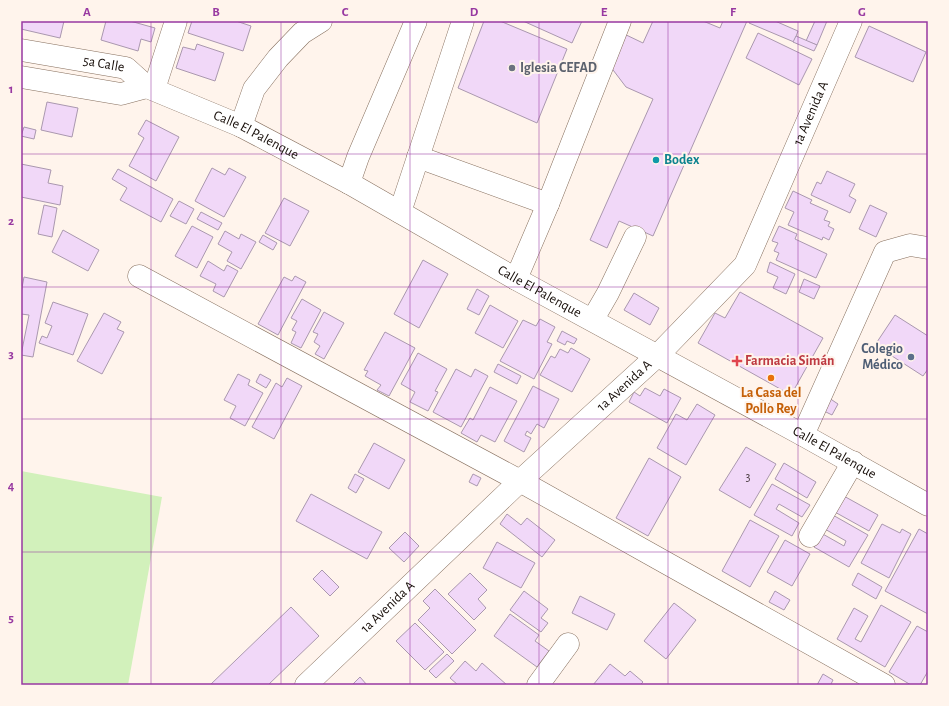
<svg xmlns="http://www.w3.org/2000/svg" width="949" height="706" font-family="'Alegreya Sans',sans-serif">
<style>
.green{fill:#d2f1bb}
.building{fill:#f1d8f8;stroke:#aa98af}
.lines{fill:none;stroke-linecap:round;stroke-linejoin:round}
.minor-casing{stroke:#87705f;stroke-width:23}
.minor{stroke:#fff;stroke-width:22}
.grid{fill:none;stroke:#9839a1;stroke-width:1;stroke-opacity:0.55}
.worship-dot{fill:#6b7280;stroke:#fff4ec;stroke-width:1.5}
.culture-dot{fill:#0f9aa8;stroke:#fff4ec;stroke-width:1.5}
.service-dot{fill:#5c6f8a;stroke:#fff4ec;stroke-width:1.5}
.health-dot{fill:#e0444e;stroke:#fff4ec;stroke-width:1.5}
.food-dot{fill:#e8710a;stroke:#fff4ec;stroke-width:1.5}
.labels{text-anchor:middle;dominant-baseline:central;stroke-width:4;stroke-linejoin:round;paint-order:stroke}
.number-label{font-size:12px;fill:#4c3f43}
.street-label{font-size:14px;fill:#150c07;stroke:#fff4ec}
.worship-label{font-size:14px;font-weight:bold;fill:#5b616d;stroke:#fff4ec;text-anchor:start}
.culture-label{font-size:14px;font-weight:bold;fill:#0d838f;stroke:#fff4ec;text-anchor:start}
.service-label{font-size:14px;font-weight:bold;fill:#4e5e75;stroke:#fff4ec;text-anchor:end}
.health-label{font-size:14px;font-weight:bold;fill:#be3a42;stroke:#fff4ec;text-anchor:start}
.food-label{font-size:14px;font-weight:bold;fill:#c56008;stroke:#fff4ec}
.neatline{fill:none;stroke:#9839a1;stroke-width:1.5}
.grid-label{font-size:13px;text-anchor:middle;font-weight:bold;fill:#9839a1}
</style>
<rect width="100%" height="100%" fill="#fff4ec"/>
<path class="green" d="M 21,471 L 162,497 L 128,685 L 21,685 Z"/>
<g class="building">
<path d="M 21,21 L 64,21 L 60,38 L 21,29 Z"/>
<path d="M 106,21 L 130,21 L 155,28 L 151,42 L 141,39 L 138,51 L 101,40 Z"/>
<path d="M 192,21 L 236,21 L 251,26 L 243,51 L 188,33 Z"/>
<path d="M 484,21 L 500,21 L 567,49 L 537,123 L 458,88 Z"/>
<path d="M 523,21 L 582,21 L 572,43 Z"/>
<path d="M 653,21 L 703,21 L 720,28 L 723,21 L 747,21 L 653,236 L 619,221 L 607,248 L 590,240 L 653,99 L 626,87 L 607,62 L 620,32 L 643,43 Z"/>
<path d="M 750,21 L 775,21 L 798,31 L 794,42 L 749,23 Z"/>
<path d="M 815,21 L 827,21 L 817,45 L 806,41 Z"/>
<path d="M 869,26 L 926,52 L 913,82 L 855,57 Z"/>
<path d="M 758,33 L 812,59 L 799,85 L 746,58 Z"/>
<path d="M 796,36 L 817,45 L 814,51 L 793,42 Z"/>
<path d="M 197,44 L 224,53 L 215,81 L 176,68 L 183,47 L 195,50 Z"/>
<path d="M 47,102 L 78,108 L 72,137 L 41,130 Z"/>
<path d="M 146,120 L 179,137 L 156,181 L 129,166 L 144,138 L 138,134 Z"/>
<path d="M 24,127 L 36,130 L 34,139 L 21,136 Z"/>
<path d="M 21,164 L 51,170 L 48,183 L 63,186 L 60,205 L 21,197 Z"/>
<path d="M 212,168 L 225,175 L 229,168 L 246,177 L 224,217 L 195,201 Z"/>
<path d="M 118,169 L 173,199 L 161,222 L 120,200 L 127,188 L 112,179 Z"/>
<path d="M 827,171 L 855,184 L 849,196 L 856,200 L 850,213 L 811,195 L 817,182 L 821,184 Z"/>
<path d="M 793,191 L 812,200 L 810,203 L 828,211 L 824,220 L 830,222 L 828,226 L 834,229 L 829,240 L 823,237 L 822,240 L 788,225 L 794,212 L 785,208 Z"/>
<path d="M 284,198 L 309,211 L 290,246 L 265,233 Z"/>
<path d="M 179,201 L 194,209 L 186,224 L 170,216 Z"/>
<path d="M 44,205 L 57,208 L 52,237 L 38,234 Z"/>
<path d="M 870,205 L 887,213 L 876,237 L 859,229 Z"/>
<path d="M 201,212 L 222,223 L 218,230 L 197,219 Z"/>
<path d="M 192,226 L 213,237 L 197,268 L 175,256 Z"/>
<path d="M 779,226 L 797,234 L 795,239 L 827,254 L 816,278 L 776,260 L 779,253 L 774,251 L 778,243 L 772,241 Z"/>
<path d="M 63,230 L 99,250 L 88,271 L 52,252 Z"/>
<path d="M 225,231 L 239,239 L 241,234 L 256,242 L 241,269 L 227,261 L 232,252 L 218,244 Z"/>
<path d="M 263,235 L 277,243 L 273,250 L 259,242 Z"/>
<path d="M 423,260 L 448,274 L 419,328 L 394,314 Z"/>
<path d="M 208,261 L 224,271 L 227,265 L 238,271 L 224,297 L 213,291 L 216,284 L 200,276 Z"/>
<path d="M 770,262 L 795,274 L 786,294 L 773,288 L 778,277 L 767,272 Z"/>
<path d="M 295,276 L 306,282 L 278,335 L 258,324 L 284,277 L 292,281 Z"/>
<path d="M 24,277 L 47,282 L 33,357 L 21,355 L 29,315 L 21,314 L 21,293 Z"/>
<path d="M 804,279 L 820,286 L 814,299 L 799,292 Z"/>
<path d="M 477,289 L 489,296 L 479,315 L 467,309 Z"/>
<path d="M 740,292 L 823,338 L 791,395 L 698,343 L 715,313 L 725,318 Z"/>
<path d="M 634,293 L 659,308 L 650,325 L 624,310 Z"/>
<path d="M 302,299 L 321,310 L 301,348 L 291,343 L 296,332 L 292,330 L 297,321 L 291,318 Z"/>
<path d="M 53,302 L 88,314 L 73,355 L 39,343 L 42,336 L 47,338 L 52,326 L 45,323 Z"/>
<path d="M 490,305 L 518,321 L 503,348 L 475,333 Z"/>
<path d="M 324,312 L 344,323 L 324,359 L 315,354 L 320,346 L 314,342 L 318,334 L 313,332 Z"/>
<path d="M 104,313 L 121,322 L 117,329 L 124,332 L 102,374 L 77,361 Z"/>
<path d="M 895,315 L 928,336 L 928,369 L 923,376 L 875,345 Z"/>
<path d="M 540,319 L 555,327 L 547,342 L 552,344 L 534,379 L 500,361 L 523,320 L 536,326 Z"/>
<path d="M 562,331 L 577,339 L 574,344 L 567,341 L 565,345 L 557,341 Z"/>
<path d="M 385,332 L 415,348 L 389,396 L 377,390 L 381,385 L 365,376 L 368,371 L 364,370 Z"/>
<path d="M 571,348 L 590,359 L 572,392 L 540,375 L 551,356 L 555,358 L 560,349 L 568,353 Z"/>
<path d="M 418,353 L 447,369 L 435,391 L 438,392 L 428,411 L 410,402 L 415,392 L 401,384 Z"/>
<path d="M 498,364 L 521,376 L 517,384 L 494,372 Z"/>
<path d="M 456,369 L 471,377 L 475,369 L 488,376 L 461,427 L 433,412 Z"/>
<path d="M 238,374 L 250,380 L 248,385 L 263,393 L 245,426 L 230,418 L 236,406 L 224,400 Z"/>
<path d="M 260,374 L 271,380 L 266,388 L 256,382 Z"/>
<path d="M 287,378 L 302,386 L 274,439 L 252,427 L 276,383 L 282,387 Z"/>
<path d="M 533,386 L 559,399 L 544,428 L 537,424 L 531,434 L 527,431 L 525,435 L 531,438 L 524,452 L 504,441 Z"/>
<path d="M 490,387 L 517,401 L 495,442 L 481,435 L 477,442 L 461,433 L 470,418 L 473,420 Z"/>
<path d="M 645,388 L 660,396 L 664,389 L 681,398 L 667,423 L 629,402 L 634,392 L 640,396 Z"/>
<path d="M 829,398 L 838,404 L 832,415 L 822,410 Z"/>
<path d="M 697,404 L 715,415 L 686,465 L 657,448 L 676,414 L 687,420 Z"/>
<path d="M 374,443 L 405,460 L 389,489 L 358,472 Z"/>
<path d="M 746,447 L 776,464 L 750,508 L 719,490 Z"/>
<path d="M 649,458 L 681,477 L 648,536 L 616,518 Z"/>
<path d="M 784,463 L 816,482 L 807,498 L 775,479 Z"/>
<path d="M 355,474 L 364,479 L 356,493 L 348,488 Z"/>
<path d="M 473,474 L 481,478 L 477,486 L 469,482 Z"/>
<path d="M 772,484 L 810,505 L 802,517 L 779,504 L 776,509 L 799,523 L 792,536 L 754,515 Z"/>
<path d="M 311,494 L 382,532 L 367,559 L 296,521 Z"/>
<path d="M 842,495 L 878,515 L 869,531 L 833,511 Z"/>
<path d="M 507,514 L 521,525 L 527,518 L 555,540 L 542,557 L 500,524 Z"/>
<path d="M 831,514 L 868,535 L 849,567 L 814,547 L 821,533 L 844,546 L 846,541 L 823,528 Z"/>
<path d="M 750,520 L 779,536 L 750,587 L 722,571 Z"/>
<path d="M 882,524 L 900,533 L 902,529 L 911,534 L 889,578 L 861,563 Z"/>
<path d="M 919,529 L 928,534 L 928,614 L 885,591 Z"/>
<path d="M 405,532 L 419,546 L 404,562 L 389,548 Z"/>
<path d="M 785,540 L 810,554 L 792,586 L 767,572 Z"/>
<path d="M 497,542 L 535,563 L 521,588 L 483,568 Z"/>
<path d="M 322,570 L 339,587 L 330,596 L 313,579 Z"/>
<path d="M 470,573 L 487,590 L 478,599 L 486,608 L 474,620 L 448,594 Z"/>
<path d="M 858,573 L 882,587 L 876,599 L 852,585 Z"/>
<path d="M 435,589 L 476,630 L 452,654 L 418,620 L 430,608 L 423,601 Z"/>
<path d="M 524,591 L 548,609 L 541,618 L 548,623 L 541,632 L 510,610 Z"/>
<path d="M 775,591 L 790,600 L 784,610 L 769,602 Z"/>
<path d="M 580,596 L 615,614 L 607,630 L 572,613 Z"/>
<path d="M 674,603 L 696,620 L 666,659 L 644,641 Z"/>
<path d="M 881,605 L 911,622 L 885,667 L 837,639 L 854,608 L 868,616 L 855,639 L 861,642 Z"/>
<path d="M 291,607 L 319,636 L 268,685 L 210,685 Z"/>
<path d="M 510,614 L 539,635 L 535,641 L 549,651 L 537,667 L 494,636 Z"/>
<path d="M 415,623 L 444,652 L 425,670 L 396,641 Z"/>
<path d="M 917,626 L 928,632 L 928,671 L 920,685 L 911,685 L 889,672 Z"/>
<path d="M 447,654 L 454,661 L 436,678 L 429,671 Z"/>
<path d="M 465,661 L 476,671 L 482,663 L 507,685 L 458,685 L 450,678 Z"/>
<path d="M 610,664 L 625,676 L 630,671 L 643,682 L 640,685 L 593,685 Z"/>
<path d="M 823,674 L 833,680 L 831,684 L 833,685 L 817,685 Z"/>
<path d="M 360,677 L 367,685 L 352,685 Z"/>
</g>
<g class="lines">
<defs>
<g id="minor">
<path id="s1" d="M 21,50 L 126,68 L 147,87 L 241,126 L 349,183 L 516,279 L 803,435 L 928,505"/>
<path d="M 21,77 L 121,94 L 147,87"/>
<path d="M 154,89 L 176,21"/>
<path d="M 241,126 L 254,89 L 278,58 L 302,33 L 321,21"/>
<path d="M 418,157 L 548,204"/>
<path d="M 349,183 L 358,157 L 416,21"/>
<path d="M 400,212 L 463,21"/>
<path d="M 139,276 L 520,481 L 884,685"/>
<path d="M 516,279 L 548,204 L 620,21"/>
<path d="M 593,319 L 608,293 L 635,237"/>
<path d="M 803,435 L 885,252 L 910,245 L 928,248"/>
<path d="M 810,536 L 853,462"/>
<path id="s2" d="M 306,685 L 520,481 L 657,356 L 745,265 L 851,21"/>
<path d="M 538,685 L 568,644"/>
</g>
</defs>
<use href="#minor" class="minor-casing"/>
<use href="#minor" class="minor"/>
</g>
<path class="grid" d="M 151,21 L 151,685M 281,21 L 281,685M 410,21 L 410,685M 539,21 L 539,685M 668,21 L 668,685M 798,21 L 798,685M 21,154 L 928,154M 21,287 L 928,287M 21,419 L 928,419M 21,552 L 928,552"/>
<circle class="worship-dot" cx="512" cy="68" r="4"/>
<circle class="culture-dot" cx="656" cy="160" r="4"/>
<circle class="service-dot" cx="911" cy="357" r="4"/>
<path class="health-dot" d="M735 355h4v4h4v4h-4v4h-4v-4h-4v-4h4z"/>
<circle class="food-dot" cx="771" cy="378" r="4"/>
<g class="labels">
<g class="number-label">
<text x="748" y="477">3</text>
</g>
<g class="street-label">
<text stroke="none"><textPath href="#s1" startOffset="84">5a Calle</textPath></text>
<text stroke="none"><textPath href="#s2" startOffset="773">1a Avenida A</textPath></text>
<text stroke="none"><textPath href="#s1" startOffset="254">Calle El Palenque</textPath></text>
<text stroke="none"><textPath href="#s1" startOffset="578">Calle El Palenque</textPath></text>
<text stroke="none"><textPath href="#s2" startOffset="437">1a Avenida A</textPath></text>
<text stroke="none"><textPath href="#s1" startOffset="914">Calle El Palenque</textPath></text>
<text stroke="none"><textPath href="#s2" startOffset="113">1a Avenida A</textPath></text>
</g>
<g class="worship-label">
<text x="520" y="68">Iglesia CEFAD</text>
</g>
<g class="culture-label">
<text x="664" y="160">Bodex</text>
</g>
<g class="service-label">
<text x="903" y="349">Colegio<tspan x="903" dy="16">Médico</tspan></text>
</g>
<g class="health-label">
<text x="745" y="361">Farmacia Simán</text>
</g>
<g class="food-label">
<text x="771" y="393">La Casa del<tspan x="771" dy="16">Pollo Rey</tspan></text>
</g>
</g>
<rect width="949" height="706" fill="none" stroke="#fff4ec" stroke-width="44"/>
<rect x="22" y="22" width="905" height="662" class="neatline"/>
<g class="grid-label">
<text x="87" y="16">A</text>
<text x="216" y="16">B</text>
<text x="345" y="16">C</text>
<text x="474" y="16">D</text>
<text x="604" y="16">E</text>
<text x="733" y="16">F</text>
<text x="862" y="16">G</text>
<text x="11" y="93">1</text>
<text x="11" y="225">2</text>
<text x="11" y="358">3</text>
<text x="11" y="490">4</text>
<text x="11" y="622">5</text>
</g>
</svg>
